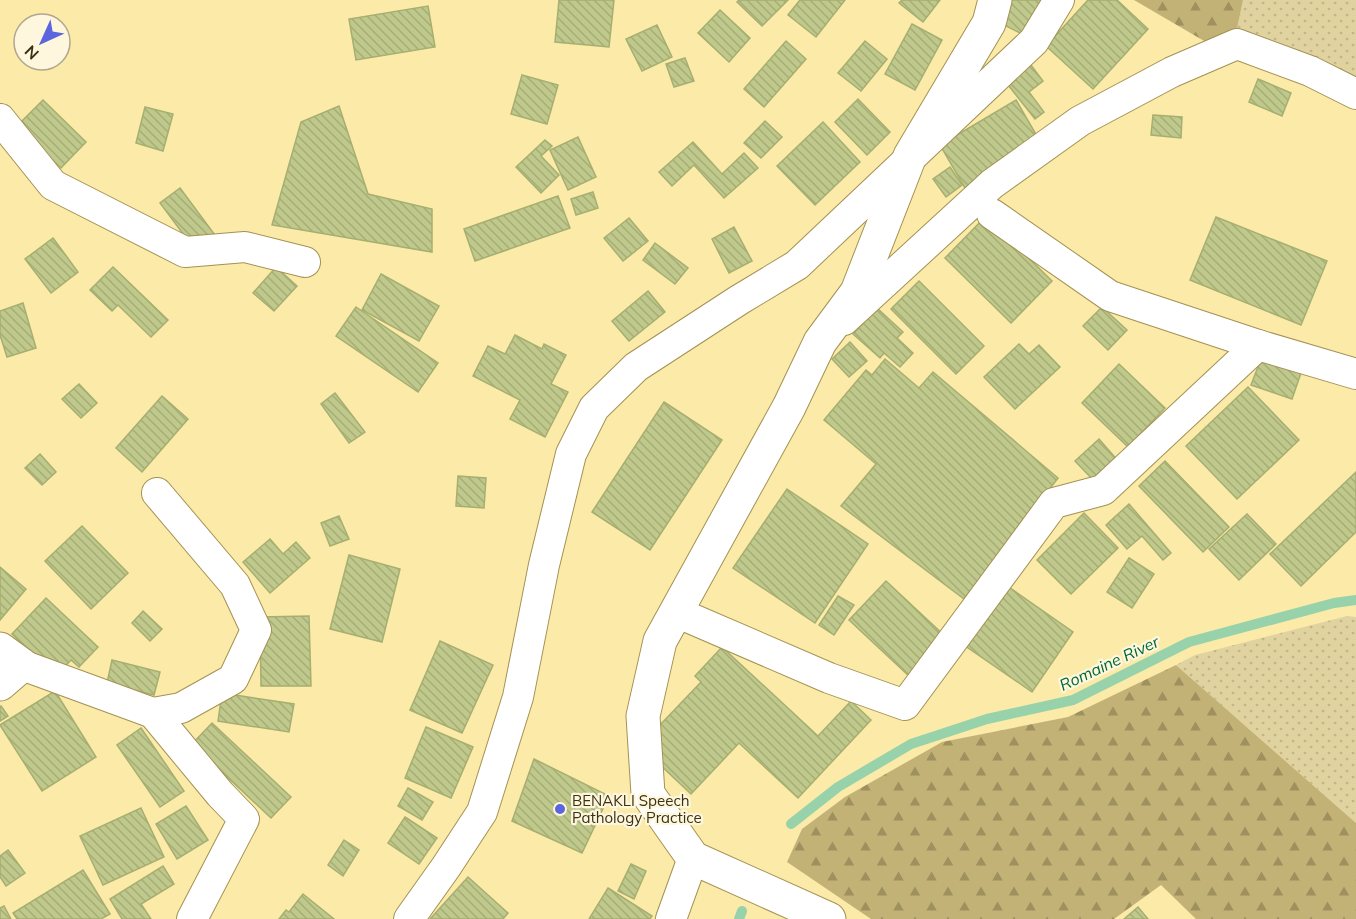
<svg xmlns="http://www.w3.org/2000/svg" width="1356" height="919" font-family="Mulish,sans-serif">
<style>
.grass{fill:url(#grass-dots)}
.forest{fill:url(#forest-firs)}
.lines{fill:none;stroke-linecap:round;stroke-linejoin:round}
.stream{stroke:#97d2ab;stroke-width:10}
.building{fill:url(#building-back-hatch);stroke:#a6af6f;stroke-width:1.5}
.street-casing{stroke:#a39253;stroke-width:32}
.secondary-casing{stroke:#a39253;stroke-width:35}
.street{stroke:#fff;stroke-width:30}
.secondary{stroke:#fff;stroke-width:33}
.poi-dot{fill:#5b66de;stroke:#fef7dd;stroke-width:2}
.labels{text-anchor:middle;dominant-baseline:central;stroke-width:4.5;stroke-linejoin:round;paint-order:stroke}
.poi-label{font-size:15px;fill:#393217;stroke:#fef7dd;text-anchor:start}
.water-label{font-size:16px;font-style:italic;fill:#006739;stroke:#fef7dd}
</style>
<defs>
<pattern id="grass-dots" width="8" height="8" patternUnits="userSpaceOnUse" patternTransform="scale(1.5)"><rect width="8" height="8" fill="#e1d39f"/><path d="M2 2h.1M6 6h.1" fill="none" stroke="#c2b688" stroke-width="1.8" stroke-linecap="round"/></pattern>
<pattern id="forest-firs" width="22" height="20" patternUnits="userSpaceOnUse" patternTransform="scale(1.5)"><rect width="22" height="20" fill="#c2b275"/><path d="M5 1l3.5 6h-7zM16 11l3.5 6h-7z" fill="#9f915f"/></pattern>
<pattern id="building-back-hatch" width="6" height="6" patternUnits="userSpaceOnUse" patternTransform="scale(1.5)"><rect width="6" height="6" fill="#c0c98c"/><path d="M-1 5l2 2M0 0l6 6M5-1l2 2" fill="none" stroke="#a6ad78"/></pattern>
</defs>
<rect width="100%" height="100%" fill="#fbeaa8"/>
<g class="grass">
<path d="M 1243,0 L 1356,0 L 1356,87 L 1236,34 Z"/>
<path d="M 1347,616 L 1356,617 L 1356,823 L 1176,665 L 1195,655 Z"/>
</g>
<g class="forest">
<path d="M 1134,0 L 1243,0 L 1236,34 L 1211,45 Z"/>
<path d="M 1176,665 L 1356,823 L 1356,919 L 1196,919 L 1161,885 L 1114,919 L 871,919 L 787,862 L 802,829 L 845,797 L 942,742 L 1068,717 Z"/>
</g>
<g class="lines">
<g class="stream">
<path d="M 791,824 L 838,787 L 911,744 L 987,719 L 1073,700 L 1189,642 L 1334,603 L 1356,600"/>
<path d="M 739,919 L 742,911"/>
</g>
</g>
<g class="building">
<path d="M 559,0 L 614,0 L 609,47 L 555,42 Z"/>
<path d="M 739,0 L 788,0 L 762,26 L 737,2 Z"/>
<path d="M 800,0 L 845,0 L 816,37 L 788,15 Z"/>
<path d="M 902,0 L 940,0 L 923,22 L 899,3 Z"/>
<path d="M 1006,0 L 1048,0 L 1030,38 L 996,21 Z"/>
<path d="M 1088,0 L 1117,0 L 1148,29 L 1093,89 L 1046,46 Z"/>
<path d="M 428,6 L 435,47 L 356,60 L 349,19 Z"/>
<path d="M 720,10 L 750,38 L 729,62 L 698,33 Z"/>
<path d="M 912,24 L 942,40 L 915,90 L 885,74 Z"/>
<path d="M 657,25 L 672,57 L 642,71 L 626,39 Z"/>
<path d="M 786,41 L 806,59 L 764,107 L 744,89 Z"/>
<path d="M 865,41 L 887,59 L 861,91 L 838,73 Z"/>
<path d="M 1025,57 L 1043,81 L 1029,92 L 1044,112 L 1035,119 L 1001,76 Z"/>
<path d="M 685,58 L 694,81 L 674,87 L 666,64 Z"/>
<path d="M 522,75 L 558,85 L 547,124 L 511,114 Z"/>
<path d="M 1258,79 L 1291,93 L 1282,116 L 1249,102 Z"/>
<path d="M 858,99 L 890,132 L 867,155 L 835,122 Z"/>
<path d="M 43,100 L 86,142 L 61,168 L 17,126 Z"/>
<path d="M 1016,100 L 1041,143 L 965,188 L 940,145 Z"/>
<path d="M 339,106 L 368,194 L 432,209 L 432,252 L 272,225 L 301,122 Z"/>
<path d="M 145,107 L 173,114 L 163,151 L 136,143 Z"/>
<path d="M 1153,115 L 1182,117 L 1181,138 L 1151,135 Z"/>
<path d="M 765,121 L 782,137 L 761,158 L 744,143 Z"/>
<path d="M 823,122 L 860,162 L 815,205 L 777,166 Z"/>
<path d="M 578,137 L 596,177 L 568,190 L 550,150 Z"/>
<path d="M 545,140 L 552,146 L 541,156 L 559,175 L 541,193 L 516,167 Z"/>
<path d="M 693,142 L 722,174 L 744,153 L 758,168 L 724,198 L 694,165 L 672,186 L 659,172 Z"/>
<path d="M 950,167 L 962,185 L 946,197 L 933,179 Z"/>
<path d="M 180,188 L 215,235 L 195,250 L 160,203 Z"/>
<path d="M 593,192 L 598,208 L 576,215 L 571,199 Z"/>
<path d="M 558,196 L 570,228 L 475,261 L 464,229 Z"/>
<path d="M 986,216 L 1052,281 L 1011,323 L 945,258 Z"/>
<path d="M 1216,217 L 1327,261 L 1301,325 L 1190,280 Z"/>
<path d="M 629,218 L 648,241 L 623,261 L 604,238 Z"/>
<path d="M 734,227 L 752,261 L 729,273 L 712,239 Z"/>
<path d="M 53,238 L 78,272 L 51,293 L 25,259 Z"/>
<path d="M 655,243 L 688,268 L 675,284 L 643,260 Z"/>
<path d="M 113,267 L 168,320 L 151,337 L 118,305 L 112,311 L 90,290 Z"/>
<path d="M 276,267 L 297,286 L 274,311 L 253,293 Z"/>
<path d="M 381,274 L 439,306 L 419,341 L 362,310 Z"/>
<path d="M 919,281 L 984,346 L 956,374 L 891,309 Z"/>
<path d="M 648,291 L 665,312 L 629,341 L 612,321 Z"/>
<path d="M 23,303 L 36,348 L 7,357 L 0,335 L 0,311 Z"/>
<path d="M 356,307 L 438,363 L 418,392 L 336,336 Z"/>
<path d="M 1102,307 L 1127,330 L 1108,350 L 1083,326 Z"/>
<path d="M 877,308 L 903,332 L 897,338 L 913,353 L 900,367 L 884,353 L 880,358 L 853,334 Z"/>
<path d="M 515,335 L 542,349 L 544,344 L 566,355 L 551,384 L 568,392 L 545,437 L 510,419 L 520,400 L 473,376 L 488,346 L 505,354 Z"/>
<path d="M 850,342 L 867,361 L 849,377 L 832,359 Z"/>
<path d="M 1019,344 L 1029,354 L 1039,345 L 1060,367 L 1015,409 L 984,377 Z"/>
<path d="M 885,359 L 919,388 L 933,372 L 1058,478 L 964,599 L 841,506 L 876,464 L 824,420 L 866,370 L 872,375 Z"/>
<path d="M 1261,359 L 1301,373 L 1292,399 L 1251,385 Z"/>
<path d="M 1119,364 L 1165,408 L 1128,447 L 1082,403 Z"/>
<path d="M 79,384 L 97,403 L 81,418 L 62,399 Z"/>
<path d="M 1248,387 L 1299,440 L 1237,499 L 1186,446 Z"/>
<path d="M 335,393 L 365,432 L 349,443 L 321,404 Z"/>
<path d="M 162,396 L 188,419 L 142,472 L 116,448 Z"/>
<path d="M 664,402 L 722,440 L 650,550 L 592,512 Z"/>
<path d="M 1099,439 L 1119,462 L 1096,483 L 1075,461 Z"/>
<path d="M 40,454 L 56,472 L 42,485 L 25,468 Z"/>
<path d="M 1165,461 L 1229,527 L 1203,552 L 1139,486 Z"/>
<path d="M 1356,472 L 1356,532 L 1301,586 L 1270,554 Z"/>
<path d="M 458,476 L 486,478 L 484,508 L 456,506 Z"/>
<path d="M 787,489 L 868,544 L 815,623 L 733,568 Z"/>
<path d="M 1129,504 L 1171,553 L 1163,560 L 1142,536 L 1127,549 L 1106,525 Z"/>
<path d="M 1084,513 L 1118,548 L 1071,594 L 1037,560 Z"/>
<path d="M 1247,514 L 1276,544 L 1239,580 L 1209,549 Z"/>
<path d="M 339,516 L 349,539 L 330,546 L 321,523 Z"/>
<path d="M 82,526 L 128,573 L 91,609 L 45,561 Z"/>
<path d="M 270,539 L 283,554 L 296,542 L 310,558 L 270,593 L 243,562 Z"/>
<path d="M 349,555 L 400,569 L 382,642 L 330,629 Z"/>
<path d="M 1129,558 L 1154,574 L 1132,608 L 1107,592 Z"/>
<path d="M 0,567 L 26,589 L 0,620 Z"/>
<path d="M 886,581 L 947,638 L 910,677 L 849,620 Z"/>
<path d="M 1003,583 L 1073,632 L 1032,692 L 961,643 Z"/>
<path d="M 838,596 L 854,605 L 834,635 L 819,625 Z"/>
<path d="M 46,598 L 98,647 L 79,667 L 71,660 L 56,676 L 12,634 Z"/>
<path d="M 143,611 L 162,629 L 150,641 L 132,623 Z"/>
<path d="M 309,616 L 311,686 L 261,686 L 260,617 Z"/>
<path d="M 440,641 L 493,665 L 462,733 L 410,710 Z"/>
<path d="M 722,647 L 818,736 L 851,701 L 871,720 L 798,798 L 739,743 L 691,794 L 640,746 L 701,682 L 695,676 Z"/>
<path d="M 112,660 L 160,672 L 154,695 L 107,683 Z"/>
<path d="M 55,691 L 96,757 L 42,791 L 0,725 Z"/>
<path d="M 222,693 L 294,704 L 289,732 L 218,721 Z"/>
<path d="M 1,706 L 8,716 L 0,721 L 0,707 Z"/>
<path d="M 212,723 L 291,797 L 271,818 L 192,744 Z"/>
<path d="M 426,727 L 473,747 L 451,798 L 405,778 Z"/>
<path d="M 141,728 L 184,791 L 160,807 L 117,745 Z"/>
<path d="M 534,759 L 609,796 L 582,853 L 512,821 Z"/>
<path d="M 408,788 L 433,802 L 422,820 L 398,806 Z"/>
<path d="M 186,806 L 208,840 L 177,859 L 156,824 Z"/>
<path d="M 141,808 L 164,857 L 103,885 L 80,836 Z"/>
<path d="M 405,817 L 437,838 L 419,864 L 388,843 Z"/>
<path d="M 344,840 L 359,850 L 343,876 L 328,865 Z"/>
<path d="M 8,850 L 25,873 L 6,886 L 0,877 L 0,856 Z"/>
<path d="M 631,864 L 646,871 L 634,899 L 618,891 Z"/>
<path d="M 163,866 L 174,884 L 141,904 L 151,919 L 122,919 L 110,899 Z"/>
<path d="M 83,870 L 110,914 L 101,919 L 17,919 L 13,913 Z"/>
<path d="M 468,877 L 508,913 L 503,919 L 430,919 Z"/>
<path d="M 608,888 L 652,916 L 650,919 L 589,919 Z"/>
<path d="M 303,894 L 334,919 L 279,919 L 286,910 L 289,912 Z"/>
<path d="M 4,906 L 11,919 L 0,919 L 0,908 Z"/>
<path d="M 1138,907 L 1148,919 L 1124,919 Z"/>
</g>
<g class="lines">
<defs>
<g id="street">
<path d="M 0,119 L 53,185 L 185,252 L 245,247 L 305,262"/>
<path d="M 992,214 L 1110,296 L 1258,345 L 1356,374"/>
<path d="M 844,320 L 992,184 L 1080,121 L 1172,72 L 1237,44 L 1310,71 L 1356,94"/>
<path d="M 676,612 L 829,678 L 905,705 L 1054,503 L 1103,490 L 1258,345"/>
<path d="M 22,665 L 153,713 L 181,708 L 233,679 L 256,630 L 235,585 L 157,493"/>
<path d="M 153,713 L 220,794 L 244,819 L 192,919"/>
<path d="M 409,919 L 446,867 L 482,812 L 518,697 L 544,565 L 571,454 L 594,408 L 636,367 L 739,300 L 797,265 L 1034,41 L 1059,0"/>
<path d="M 671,919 L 693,858"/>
</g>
<g id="secondary">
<path d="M 0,649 L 22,665 L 0,684"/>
<path d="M 829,919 L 693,858 L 648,794 L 643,716 L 660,641 L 789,407 L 820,342 L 857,292 L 910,156 L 989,23 L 995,0"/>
</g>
</defs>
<use href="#street" class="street-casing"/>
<use href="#secondary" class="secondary-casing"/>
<use href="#street" class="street"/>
<use href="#secondary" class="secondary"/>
</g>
<circle class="poi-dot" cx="560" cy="809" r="6"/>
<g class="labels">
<g class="poi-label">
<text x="572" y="800">BENAKLI Speech<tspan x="572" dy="17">Pathology Practice</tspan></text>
</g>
<g class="water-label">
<text transform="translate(1109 663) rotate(-25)">Romaine River</text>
</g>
</g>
<g transform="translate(42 42) rotate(225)"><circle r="28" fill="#fef7dd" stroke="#afa88e" stroke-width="1.5"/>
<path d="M0-4.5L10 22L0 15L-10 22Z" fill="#5b66de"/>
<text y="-9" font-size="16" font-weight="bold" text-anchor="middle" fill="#393217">N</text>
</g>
</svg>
